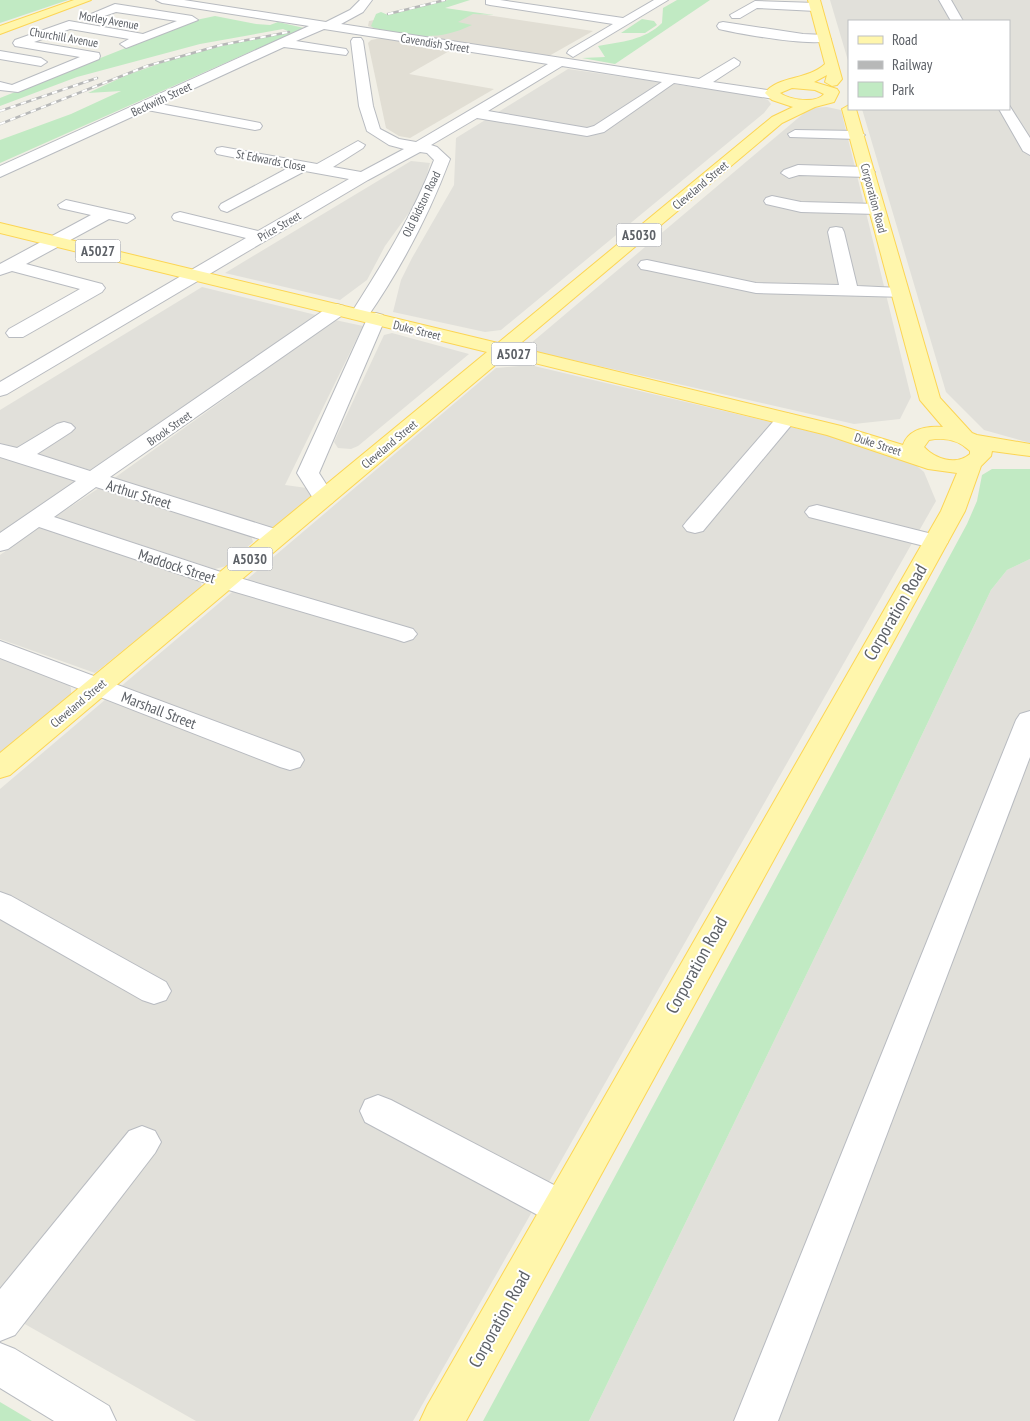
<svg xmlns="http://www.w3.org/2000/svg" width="1030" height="1421" font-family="'PT Sans Narrow',sans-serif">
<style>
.industrial{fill:#e1e0da}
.education{fill:#e1ded4}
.green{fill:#c1eac3}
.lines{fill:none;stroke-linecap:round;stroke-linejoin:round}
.minor-casing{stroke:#b8bbc0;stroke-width:2}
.major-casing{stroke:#fcd554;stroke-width:2}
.minor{fill:#fff;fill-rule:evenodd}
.major{fill:#fff6ac;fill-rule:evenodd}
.rail-casing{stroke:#b7b8b8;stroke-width:2.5}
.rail{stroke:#fff;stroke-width:2;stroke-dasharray:5.5;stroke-linecap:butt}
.labels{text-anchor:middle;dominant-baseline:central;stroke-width:4;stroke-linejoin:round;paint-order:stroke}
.far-street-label{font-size:12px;fill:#5d6167;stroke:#fff}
.shield{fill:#fff;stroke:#8e9095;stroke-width:1}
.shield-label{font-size:14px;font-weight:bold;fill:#5d6167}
.street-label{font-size:15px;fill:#5d6167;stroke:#fff}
.near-street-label{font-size:18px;fill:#5d6167;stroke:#fff}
</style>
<rect width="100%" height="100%" fill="#f1efe6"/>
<g class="industrial">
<path d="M 830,0 L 1030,0 L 1030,443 L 984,430 L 946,392 L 862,109 L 1009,109 L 1009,21 L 849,21 L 849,64 Z"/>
<path d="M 568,69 L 756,96 L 768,100 L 771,104 L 764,113 L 501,330 L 485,332 L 393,312 L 401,280 L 412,258 L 454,185 L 456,138 Z"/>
<path d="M 827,107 L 841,110 L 911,397 L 900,419 L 854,424 L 524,349 L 810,108 Z"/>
<path d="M 411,161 L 430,163 L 421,196 L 385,246 L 367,280 L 340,300 L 225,273 Z"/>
<path d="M 202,287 L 316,315 L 90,470 L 0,443 L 0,410 Z"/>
<path d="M 335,320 L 363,326 L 285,485 L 307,488 L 311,494 L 311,497 L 272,528 L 113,479 Z"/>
<path d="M 392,333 L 469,354 L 358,446 L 351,449 L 338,448 L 334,442 L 384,335 Z"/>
<path d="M 530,365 L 880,448 L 911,461 L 924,472 L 936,501 L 413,1421 L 196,1421 L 0,1310 L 0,789 L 496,368 Z"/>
<path d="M 0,457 L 75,481 L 75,483 L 0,535 Z"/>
<path d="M 99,488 L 251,535 L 253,542 L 226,566 L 215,569 L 55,517 Z"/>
<path d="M 40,527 L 199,577 L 202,587 L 95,673 L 0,639 L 0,555 Z"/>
<path d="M 1030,559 L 1030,1421 L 589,1421 L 868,848 L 991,590 L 1007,570 Z"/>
<path d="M 0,656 L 66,681 L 71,688 L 71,695 L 0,754 Z"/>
</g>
<g class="education">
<path d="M 440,8 L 593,31 L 549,56 L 378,30 L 368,26 L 369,21 Z"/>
<path d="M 381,38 L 451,50 L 409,74 L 494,89 L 410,138 L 399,136 L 386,128 L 368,43 L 371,40 Z"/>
</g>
<g class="green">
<path d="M 0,0 L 68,0 L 0,23 Z"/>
<path d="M 448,0 L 470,0 L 445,8 L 494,15 L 473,14 L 458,22 L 472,25 C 434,43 413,35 374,28 L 371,26 L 376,14 L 381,12 L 388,15 Z"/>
<path d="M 677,0 L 710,0 L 615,64 L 582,58 L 605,57 L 598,46 C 621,42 645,40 662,23 L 663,8 Z"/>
<path d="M 215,16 L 256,24 L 270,25 L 278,22 L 304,28 L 0,163 L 0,140 L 71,114 L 121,91 L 88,93 L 127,75 L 176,58 L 234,43 L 290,32 L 283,29 L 200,44 L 77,77 L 0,106 L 0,98 L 196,20 Z"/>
<path d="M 642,19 L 654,21 L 657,25 L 645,33 L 621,33 Z"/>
<path d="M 992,469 L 1030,469 L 1030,559 L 1007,570 L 991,590 L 868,848 L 589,1421 L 483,1421 L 967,524 L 977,501 L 982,475 Z"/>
<path d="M 0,1402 L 32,1421 L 0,1421 Z"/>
</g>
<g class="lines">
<defs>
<g id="minor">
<path d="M 156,0 L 184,0 L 326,22 L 350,10 L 360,0 L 372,0 L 363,12 L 341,24 L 699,79 L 734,58 L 740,62 L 739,65 L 713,82 L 774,91 L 781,95 L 774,99 L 674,83 L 604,132 L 587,136 L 477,118 L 431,145 L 437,147 L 450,159 C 429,215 400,270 366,319 L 352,319 L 350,315 C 382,265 413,215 434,160 L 427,153 L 420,152 L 368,180 L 7,394 L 0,396 L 0,382 L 246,238 L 174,220 L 172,217 L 174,214 L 180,212 L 258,231 L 349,179 L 305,171 L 227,212 L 221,210 L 219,207 L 221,204 L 288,168 L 217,154 L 215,151 L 217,148 L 222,147 L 317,164 L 358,141 L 365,145 L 363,148 L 333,167 L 361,172 L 404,149 L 389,145 L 367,131 L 359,106 L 351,41 L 353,38 L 361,38 L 363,41 L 373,106 L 380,129 L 399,139 L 416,142 L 548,64 L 324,29 L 296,41 L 346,49 L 348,52 L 346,55 L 284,47 L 160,104 L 255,122 L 260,123 L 262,126 L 260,129 L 255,130 L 147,110 L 0,177 L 0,166 L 309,26 L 162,3 ZM 562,66 L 662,82 L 594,126 L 587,128 L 488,111 Z"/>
<path d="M 486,0 L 500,0 L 623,18 L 654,0 L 668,0 L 573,57 L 567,53 L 569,50 L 613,24 L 490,5 L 486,4 Z"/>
<path d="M 939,0 L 951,0 L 963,21 L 951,21 Z"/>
<path d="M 755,1 L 816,3 L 822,7 L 816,11 L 757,8 L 740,18 L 732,18 L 730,15 Z"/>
<path d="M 115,4 L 192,16 L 198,20 L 126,48 L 120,44 L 129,39 L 70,29 L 34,42 L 99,53 L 100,56 L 99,59 L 18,92 L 0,90 L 0,82 L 12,85 L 80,57 L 15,46 L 13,43 L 15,40 L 69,21 L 143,34 L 177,21 L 116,12 L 90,21 L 84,17 Z"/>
<path d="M 723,22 L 803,34 L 825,35 L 831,39 C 822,49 735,33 719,29 L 717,26 L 719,23 Z"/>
<path d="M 0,51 L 41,58 L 47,62 L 41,66 L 0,59 Z"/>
<path d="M 1009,105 L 1030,138 L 1030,155 L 1023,151 L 999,109 L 1009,109 Z"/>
<path d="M 795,130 L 858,131 L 865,135 L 858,139 L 790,137 L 788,134 Z"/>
<path d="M 798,165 L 867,167 L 875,172 L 867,177 L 799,175 L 789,178 L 781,173 L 784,170 Z"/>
<path d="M 772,196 L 801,202 L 877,204 L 885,209 L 877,214 L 801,212 L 766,204 L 764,201 L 766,198 Z"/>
<path d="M 66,200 L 133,215 L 135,218 L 127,223 L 109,219 L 26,264 L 102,284 L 105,288 L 102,292 L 23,337 L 9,337 L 6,333 L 9,329 L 80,289 L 12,271 L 0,275 L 0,264 L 91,215 L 60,208 L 58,205 Z"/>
<path d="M 836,227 L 842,228 L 844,232 L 857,286 L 900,288 L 906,289 L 909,293 L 906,297 L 756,293 L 647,270 L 641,269 L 638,265 L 641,261 L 647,260 L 756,283 L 839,285 L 828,232 L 830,228 Z"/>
<path d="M 337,304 L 344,306 L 346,310 L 344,314 L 110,477 L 285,532 L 289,537 L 285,542 L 277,544 L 269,542 L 96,487 L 54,517 L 233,576 L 413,629 L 417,634 L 413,639 L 404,642 L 395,639 L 215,586 L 39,527 L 8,549 L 0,551 L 0,533 L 76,481 L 0,457 L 0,444 L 17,448 L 57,424 L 64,422 L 71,424 L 75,428 L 71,432 L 37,454 L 90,471 L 330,306 Z"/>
<path d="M 376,313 L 383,315 L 385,319 L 319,473 L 335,498 L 332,503 L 324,505 L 316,503 L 297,473 L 367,319 L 369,315 Z"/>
<path d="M 786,413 L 793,415 L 796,419 L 793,423 L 703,531 L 695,533 L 687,531 L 683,526 L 687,521 L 779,415 Z"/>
<path d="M 817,505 L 944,537 L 948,542 L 944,547 L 936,549 L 809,517 L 805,512 L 809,507 Z"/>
<path d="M 0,641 L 300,753 L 304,760 L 300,767 L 290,770 L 280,767 L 0,658 Z"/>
<path d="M 1030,711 L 1030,757 L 778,1421 L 734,1421 L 1016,720 L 1020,714 Z"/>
<path d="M 0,892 L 11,896 L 166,982 L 171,991 L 166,1000 L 154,1004 L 142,1000 L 0,919 Z"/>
<path d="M 378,1095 L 391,1100 L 575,1196 L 580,1208 L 575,1220 L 561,1225 L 547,1220 L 365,1122 L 360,1111 L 365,1100 Z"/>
<path d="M 142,1126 L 155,1131 L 161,1142 L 155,1153 L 15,1335 L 0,1341 L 0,1289 L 129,1131 Z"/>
<path d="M 0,1343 L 15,1349 L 109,1406 L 116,1421 L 54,1421 L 0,1388 Z"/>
</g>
<g id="major">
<path d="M 74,0 L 91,0 L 0,34 L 0,26 Z"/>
<path d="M 808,0 L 820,0 L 842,79 L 837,85 L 832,86 L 825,82 L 827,75 L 814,82 L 837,89 L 839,92 L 834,102 L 815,107 L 782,123 L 516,347 L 841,426 L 903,445 C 909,428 928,426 943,427 L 920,400 L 842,109 L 849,105 L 849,109 L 856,109 L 940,398 L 972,433 L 977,435 L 1030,444 L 1030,456 L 992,451 L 991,456 L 981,466 L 965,511 L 466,1421 L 420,1421 L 427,1406 L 941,511 L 957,473 L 928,469 L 827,435 L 506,356 L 10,775 L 0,778 L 0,753 L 487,352 L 0,233 L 0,223 L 498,343 L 772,117 L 793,107 L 772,100 L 765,93 C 777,76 808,80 825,64 ZM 792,88 L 815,90 L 824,94 C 816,104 790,100 780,93 ZM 929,440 C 944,437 959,440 970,451 L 970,454 C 956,466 935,459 924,447 Z"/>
</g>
</defs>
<use href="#minor" class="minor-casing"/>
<use href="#major" class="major-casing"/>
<use href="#minor" class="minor"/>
<use href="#major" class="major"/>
<defs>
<g id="rail">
<path d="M 388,14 L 445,0"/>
<path d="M 0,111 L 97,78"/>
<path d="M 0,124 L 147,66 L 221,45 L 289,32"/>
</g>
</defs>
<use href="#rail" class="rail-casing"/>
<use href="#rail" class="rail"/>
</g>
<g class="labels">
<g class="far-street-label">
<text transform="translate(109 20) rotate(10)">Morley Avenue</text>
<text transform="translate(64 37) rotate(10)">Churchill Avenue</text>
<text transform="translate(435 43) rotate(9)">Cavendish Street</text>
<text transform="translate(161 99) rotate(-25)">Beckwith Street</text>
<text transform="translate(271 160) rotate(11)">St Edwards Close</text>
<text transform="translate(700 185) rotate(-40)">Cleveland Street</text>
<text transform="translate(874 198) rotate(75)">Corporation Road</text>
<text transform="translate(421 204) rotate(-64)">Old Bidston Road</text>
<text transform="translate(279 226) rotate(-30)">Price Street</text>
<text transform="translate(417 330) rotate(14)">Duke Street</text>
<text transform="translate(169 428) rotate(-35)">Brook Street</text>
<text transform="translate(389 444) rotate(-40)">Cleveland Street</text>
<text transform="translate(878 444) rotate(18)">Duke Street</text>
<text transform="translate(78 703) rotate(-40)">Cleveland Street</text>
</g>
<g class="shield">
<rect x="616.5" y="223.5" width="45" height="23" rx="4"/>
<rect x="75.5" y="239.5" width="45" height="23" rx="4"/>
<rect x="491.5" y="342.5" width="45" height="23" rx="4"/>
<rect x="227.5" y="547.5" width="45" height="23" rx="4"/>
</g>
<g class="shield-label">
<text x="639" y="235">A5030</text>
<text x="98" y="251">A5027</text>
<text x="514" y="354">A5027</text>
<text x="250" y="559">A5030</text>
</g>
<g class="street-label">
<text transform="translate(139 494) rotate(17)">Arthur Street</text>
<text transform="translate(177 566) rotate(18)">Maddock Street</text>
<text transform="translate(159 710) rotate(21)">Marshall Street</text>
</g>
<g class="near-street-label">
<text transform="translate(895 612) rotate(-60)">Corporation Road</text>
<text transform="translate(696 965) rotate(-61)">Corporation Road</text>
<text transform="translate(499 1319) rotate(-61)">Corporation Road</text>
</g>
</g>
<rect x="848" y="20" width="162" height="90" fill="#ffffff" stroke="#bec0c2"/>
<rect x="858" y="36" width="25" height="8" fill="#fff6ac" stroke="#bec0c2"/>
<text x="892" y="45" font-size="15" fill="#5d6167">Road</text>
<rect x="858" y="61" width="25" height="8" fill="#b7b8b8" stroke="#bec0c2"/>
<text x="892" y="70" font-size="15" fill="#5d6167">Railway</text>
<rect x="858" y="82" width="25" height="15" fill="#c1eac3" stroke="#bec0c2"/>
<text x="892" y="95" font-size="15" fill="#5d6167">Park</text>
</svg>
